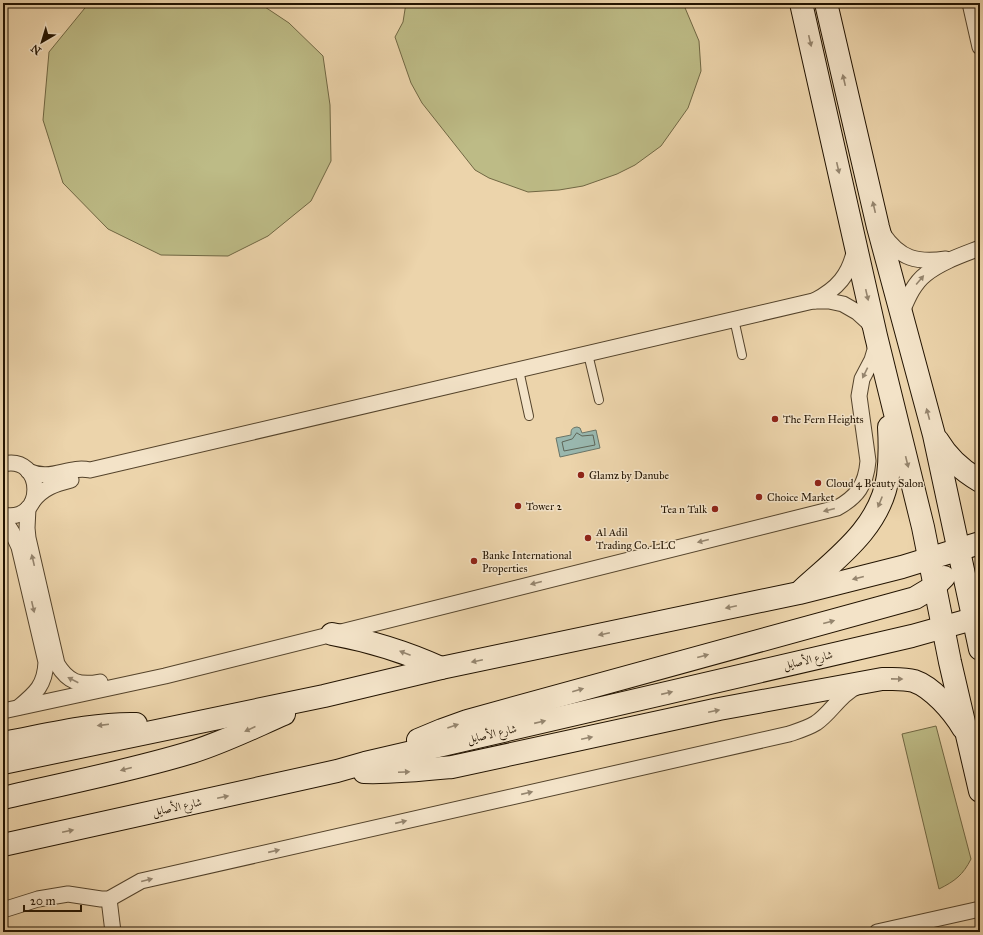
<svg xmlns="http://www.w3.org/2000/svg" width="983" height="935" font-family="'IM FELL Great Primer',Amiri,serif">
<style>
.green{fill:#bdbb86;stroke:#706743}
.water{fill:#99b7ae;stroke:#697568}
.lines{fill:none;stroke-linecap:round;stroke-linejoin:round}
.shore{stroke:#5e6557;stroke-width:1}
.lane-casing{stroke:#54432b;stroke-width:10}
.street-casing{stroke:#54432b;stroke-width:17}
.secondary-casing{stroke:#221300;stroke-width:24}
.lane{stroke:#f3e3c8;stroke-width:8}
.street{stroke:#f3e3c8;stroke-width:15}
.secondary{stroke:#f3e3c8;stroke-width:22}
.oneway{fill:#95856e}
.poi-dot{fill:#8f2418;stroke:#f3e3c8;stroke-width:1.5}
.labels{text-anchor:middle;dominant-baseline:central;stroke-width:3;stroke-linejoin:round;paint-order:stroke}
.poi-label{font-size:11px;fill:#221300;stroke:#f3e3c8;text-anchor:start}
.street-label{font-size:11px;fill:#221300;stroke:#f3e3c8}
</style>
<rect width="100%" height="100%" fill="#ecd4ab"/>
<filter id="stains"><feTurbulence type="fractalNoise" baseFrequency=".005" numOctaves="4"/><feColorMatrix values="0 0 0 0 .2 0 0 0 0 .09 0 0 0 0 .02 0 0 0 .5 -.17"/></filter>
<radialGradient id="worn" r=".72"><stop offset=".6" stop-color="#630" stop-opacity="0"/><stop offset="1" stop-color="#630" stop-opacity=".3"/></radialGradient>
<g class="green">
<path d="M 89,3 L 259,3 L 289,23 L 323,56 L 330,105 L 331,161 L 311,201 L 268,236 L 228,256 L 161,255 L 108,229 L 63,183 L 43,120 L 49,52 Z"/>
<path d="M 406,3 L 683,3 L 699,41 L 701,71 L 688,108 L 661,146 L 635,165 L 617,174 L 583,186 L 559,190 L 528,192 L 489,178 L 475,170 L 422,103 L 411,83 L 395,37 L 403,22 Z"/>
<path d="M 936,726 L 971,859 C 963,875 955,881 939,889 L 902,734 Z"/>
</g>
<path class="water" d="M 577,427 L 580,428 L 582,433 L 596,430 L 600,448 L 560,457 L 556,438 L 571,435 C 571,430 571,428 577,427 Z"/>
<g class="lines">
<path class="shore" d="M 577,433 L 582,436 L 593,435 L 595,445 L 564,451 L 562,442 L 572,439 Z"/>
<defs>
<g id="lane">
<path d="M 734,319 L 742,355"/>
<path d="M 588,354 L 599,400"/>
<path d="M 519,370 L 529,416"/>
</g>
<g id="street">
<path d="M 970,3 L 980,47"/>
<path d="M 883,234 C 900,259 917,263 946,259"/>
<path d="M 814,301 C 837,289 850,275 855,248"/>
<path d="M 901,314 C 907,300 913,284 926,274 C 941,262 962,255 980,248"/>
<path d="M 3,464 C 45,454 46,524 3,515"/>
<path d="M 33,501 C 43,488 55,484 71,480"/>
<path d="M 28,508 L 27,528 L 28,538 L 57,664 C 68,682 79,686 100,682"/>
<path d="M 3,518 L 12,532 L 19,547 L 46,662 C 45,685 36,693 19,707"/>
<path d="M 3,711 L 165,676 L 837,508 C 857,497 866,485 868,461 L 859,396 L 862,379 L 872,360 L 875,350 L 876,336 L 868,322 L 857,312 L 843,304 L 829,301 L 813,301 L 90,470 C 68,465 51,482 28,471"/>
<path d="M 109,899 L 113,932"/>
<path d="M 3,910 L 38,899 L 68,894 L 101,899 L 109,899 L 141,881 L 789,734 C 798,731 808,728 816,723 C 832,712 839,695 858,686"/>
<path d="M 877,932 L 980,909"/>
</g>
<g id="secondary">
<path d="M 801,3 L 876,336 L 923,527 L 950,662 L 980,791"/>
<path d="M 826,3 L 878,227 L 934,435 L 980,649"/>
<path d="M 938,441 C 948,458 963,471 980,481"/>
<path d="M 802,590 C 837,558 881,527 888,476 C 890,460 890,444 889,427"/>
<path d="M 332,634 C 370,641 406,652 441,668"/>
<path d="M 418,740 L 442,730 L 467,721 L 915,598 L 935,586 L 944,577"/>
<path d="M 3,743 C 47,735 92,723 136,724"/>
<path d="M 3,763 L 324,696 L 441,668 L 799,593 L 902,567 L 980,543"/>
<path d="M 364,772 C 394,773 422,770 452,767 L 719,709 L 882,679 C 893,679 904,678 914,681 C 932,687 953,711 963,728"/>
<path d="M 3,798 C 66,783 130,771 192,752 C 224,742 254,727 284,714"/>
<path d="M 3,845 L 337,771 L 365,763 L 912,636 L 980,617"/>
</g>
</defs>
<use href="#lane" class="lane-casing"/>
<use href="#street" class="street-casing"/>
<use href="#secondary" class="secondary-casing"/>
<use href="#lane" class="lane"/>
<use href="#street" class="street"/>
<use href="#secondary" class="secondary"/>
</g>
<defs><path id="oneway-solid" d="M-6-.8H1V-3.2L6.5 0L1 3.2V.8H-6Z"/></defs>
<g class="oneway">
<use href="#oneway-solid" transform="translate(810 41) rotate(77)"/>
<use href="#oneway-solid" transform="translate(844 80) rotate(-103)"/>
<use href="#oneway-solid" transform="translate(838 168) rotate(77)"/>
<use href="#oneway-solid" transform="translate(874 207) rotate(-103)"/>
<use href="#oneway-solid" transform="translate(920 280) rotate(-50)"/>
<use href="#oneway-solid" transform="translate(867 295) rotate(77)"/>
<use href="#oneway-solid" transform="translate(865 373) rotate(116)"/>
<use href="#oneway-solid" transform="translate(928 414) rotate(-105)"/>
<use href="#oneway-solid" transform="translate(907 462) rotate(76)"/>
<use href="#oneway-solid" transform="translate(880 502) rotate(112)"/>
<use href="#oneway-solid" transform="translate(829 510) rotate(166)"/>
<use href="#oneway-solid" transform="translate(703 541) rotate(166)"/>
<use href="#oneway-solid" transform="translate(33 560) rotate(-103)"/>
<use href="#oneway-solid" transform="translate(858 578) rotate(166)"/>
<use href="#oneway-solid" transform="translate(536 583) rotate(166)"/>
<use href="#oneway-solid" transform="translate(33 607) rotate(77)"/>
<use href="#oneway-solid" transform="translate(731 607) rotate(168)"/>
<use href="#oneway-solid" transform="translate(829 622) rotate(-15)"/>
<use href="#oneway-solid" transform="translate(604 634) rotate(168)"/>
<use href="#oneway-solid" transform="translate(405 653) rotate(-159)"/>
<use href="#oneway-solid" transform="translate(703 656) rotate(-15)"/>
<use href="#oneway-solid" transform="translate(477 661) rotate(168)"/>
<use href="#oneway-solid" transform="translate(897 679) rotate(1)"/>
<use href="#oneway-solid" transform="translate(73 680) rotate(-153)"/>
<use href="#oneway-solid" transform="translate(578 690) rotate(-16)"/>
<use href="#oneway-solid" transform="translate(667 693) rotate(-13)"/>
<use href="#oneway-solid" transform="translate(714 711) rotate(-12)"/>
<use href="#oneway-solid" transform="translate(540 722) rotate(-13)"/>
<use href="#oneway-solid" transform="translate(103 725) rotate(173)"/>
<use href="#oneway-solid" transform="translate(453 726) rotate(-19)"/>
<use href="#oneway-solid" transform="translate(250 729) rotate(156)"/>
<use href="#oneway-solid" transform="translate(587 738) rotate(-12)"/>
<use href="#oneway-solid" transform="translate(126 769) rotate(165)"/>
<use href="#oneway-solid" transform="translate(404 772) rotate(-3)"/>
<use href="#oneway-solid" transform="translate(527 793) rotate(-13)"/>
<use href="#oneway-solid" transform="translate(223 797) rotate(-12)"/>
<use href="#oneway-solid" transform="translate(401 822) rotate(-13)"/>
<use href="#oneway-solid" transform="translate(68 831) rotate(-12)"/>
<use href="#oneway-solid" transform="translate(274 851) rotate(-13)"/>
<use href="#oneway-solid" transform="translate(147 880) rotate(-14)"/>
</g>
<g class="poi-dot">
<circle cx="775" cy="419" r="4"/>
<circle cx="581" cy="475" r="4"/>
<circle cx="818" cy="483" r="4"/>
<circle cx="759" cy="497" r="4"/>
<circle cx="518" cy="506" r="4"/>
<circle cx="715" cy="509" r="4"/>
<circle cx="588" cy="538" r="4"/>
<circle cx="474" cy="561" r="4"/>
</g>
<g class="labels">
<g class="poi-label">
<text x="783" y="419">The Fern Heights</text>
<text x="589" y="475">Glamz by Danube</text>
<text x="826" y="483">Cloud 4 Beauty Salon</text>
<text x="767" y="497">Choice Market</text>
<text x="526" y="506">Tower 2</text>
<text x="707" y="509" text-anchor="end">Tea n Talk</text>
<text x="596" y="532">Al Adil<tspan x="596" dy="13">Trading Co. LLC</tspan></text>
<text x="482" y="555">Banke International<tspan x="482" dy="13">Properties</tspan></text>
</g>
<g class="street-label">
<text transform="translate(808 660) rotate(-13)">شارع الأصايل</text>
<text transform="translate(492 734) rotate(-13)">شارع الأصايل</text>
<text transform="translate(177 807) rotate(-12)">شارع الأصايل</text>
</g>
</g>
<rect width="983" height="935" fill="none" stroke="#ecd4ab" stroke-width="16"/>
<rect x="4" y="4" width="975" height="927" fill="none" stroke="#221300" stroke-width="2"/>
<rect x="8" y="8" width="967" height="919" fill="none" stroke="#221300"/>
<g transform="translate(42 42) rotate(218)" stroke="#f3e3c8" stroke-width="3" paint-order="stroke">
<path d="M0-3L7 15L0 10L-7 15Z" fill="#221300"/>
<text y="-6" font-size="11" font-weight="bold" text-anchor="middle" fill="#221300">N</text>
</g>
<path d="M24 905v6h57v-6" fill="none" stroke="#221300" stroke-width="2"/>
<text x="30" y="905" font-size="12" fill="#221300" stroke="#f3e3c8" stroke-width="3" paint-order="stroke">20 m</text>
<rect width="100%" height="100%" filter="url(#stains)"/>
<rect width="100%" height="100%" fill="url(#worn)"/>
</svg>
